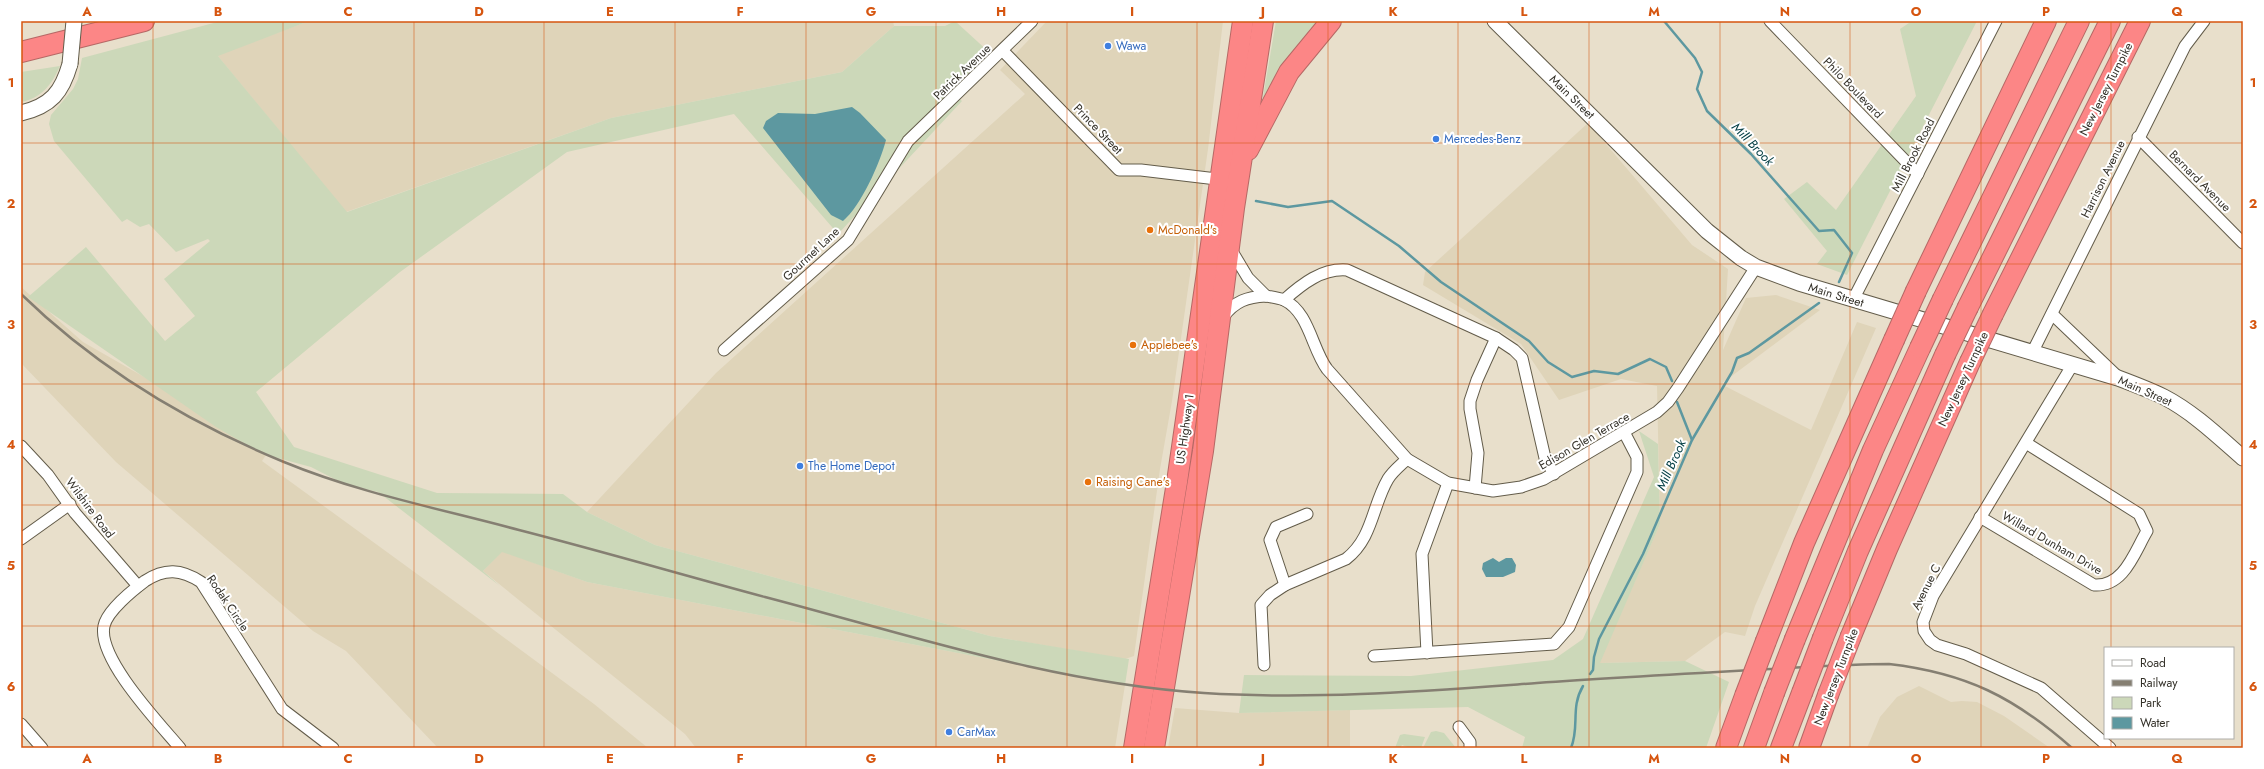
<svg xmlns="http://www.w3.org/2000/svg" width="2264" height="769" font-family="Jost,sans-serif">
<style>
.built{fill:#dfd4b9}
.green{fill:#ccd8b9}
.water{fill:#5d98a0}
.lines{fill:none;stroke-linecap:round;stroke-linejoin:round}
.stream{stroke:#5d98a0;stroke-width:2.5}
.street-casing{stroke:#635c4a;stroke-width:13}
.secondary-casing{stroke:#635c4a;stroke-width:17}
.highway-casing{stroke:#b66865;stroke-width:22}
.street{stroke:#fff;stroke-width:11}
.secondary{stroke:#fff;stroke-width:15}
.highway{stroke:#fc8686;stroke-width:20}
.rail{stroke:#857f72;stroke-width:2.5}
.secondary-bridge-casing{stroke:#635c4a;stroke-width:17;stroke-linecap:butt}
.highway-bridge-casing{stroke:#b66865;stroke-width:22;stroke-linecap:butt}
.secondary-bridge{stroke:#fff;stroke-width:15}
.highway-bridge{stroke:#fc8686;stroke-width:20}
.grid{fill:none;stroke:#d6550f;stroke-width:1;stroke-opacity:0.55}
.shop-dot{fill:#3f7fe0;stroke:#fff;stroke-width:1.5}
.food-dot{fill:#e8710a;stroke:#fff;stroke-width:1.5}
.labels{text-anchor:middle;dominant-baseline:central;stroke-width:4;stroke-linejoin:round;paint-order:stroke}
.shop-label{font-size:12px;fill:#366cbe;stroke:#fff;text-anchor:start}
.street-label{font-size:12px;fill:#343129;stroke:#fff}
.food-label{font-size:12px;fill:#c56008;stroke:#fff;text-anchor:start}
.water-label{font-size:13px;font-style:italic;fill:#064046;stroke:#fff}
.neatline{fill:none;stroke:#d6550f;stroke-width:1.5}
.grid-label{font-size:13px;text-anchor:middle;font-weight:bold;fill:#d6550f}
</style>
<rect width="100%" height="100%" fill="#e8dfcb"/>
<g class="built">
<path d="M 309,21 L 893,21 L 894,26 L 842,72 L 611,118 L 346,212 L 217,55 Z"/>
<path d="M 1047,21 L 1223,21 L 1208,149 L 1172,401 L 1160,469 L 1134,656 L 1125,659 L 990,636 L 655,545 L 587,512 L 716,373 L 1025,94 L 1000,70 Z"/>
<path d="M 1588,123 L 1692,245 L 1728,269 L 1723,350 L 1746,298 L 1776,295 L 1820,310 L 1721,384 L 1811,430 L 1857,322 L 1876,328 L 1755,606 L 1745,636 L 1725,632 L 1685,661 L 1599,663 L 1660,524 L 1657,386 L 1621,379 L 1559,400 L 1521,344 L 1423,285 L 1425,272 Z"/>
<path d="M 21,287 L 83,342 L 270,449 L 262,461 L 483,622 L 594,704 L 648,748 L 438,748 L 346,651 L 313,631 L 116,462 L 21,363 Z"/>
<path d="M 502,551 L 587,582 L 1125,685 L 1115,748 L 696,748 L 685,734 L 483,571 Z"/>
<path d="M 1919,686 L 1951,702 L 1962,701 L 1977,702 L 2004,716 L 2050,748 L 1867,748 L 1880,717 L 1897,697 Z"/>
<path d="M 1175,708 L 1239,713 L 1350,710 L 1350,748 L 1168,748 Z"/>
</g>
<g class="green">
<path d="M 221,21 L 309,21 L 218,56 L 347,212 L 611,118 L 842,72 L 894,26 L 945,26 L 955,21 L 990,53 L 953,93 L 962,101 L 838,234 L 734,114 L 567,152 L 400,272 L 256,392 L 294,447 L 437,493 L 563,494 L 587,512 L 655,545 L 990,636 L 1129,659 L 1125,685 L 587,582 L 502,552 L 483,571 L 500,586 L 378,492 L 344,484 L 311,467 L 263,454 L 216,427 L 28,297 L 86,247 L 165,341 L 195,316 L 164,279 L 210,241 L 208,239 L 176,252 L 149,224 L 140,227 L 127,219 L 122,222 L 54,141 L 49,124 L 51,115 L 73,89 L 78,79 L 82,58 Z"/>
<path d="M 1276,21 L 1319,21 L 1310,29 L 1262,103 Z"/>
<path d="M 1912,21 L 1977,21 L 1847,275 L 1817,264 L 1827,251 L 1784,199 L 1807,182 L 1836,210 L 1916,96 L 1900,29 Z"/>
<path d="M 60,66 C 52,84 42,98 21,102 L 21,72 Z"/>
<path d="M 1639,431 L 1658,444 L 1660,524 L 1600,663 L 1685,661 L 1729,682 L 1706,748 L 1522,748 L 1525,737 L 1468,707 L 1239,713 L 1244,675 L 1411,676 L 1553,660 L 1583,639 L 1654,477 Z"/>
<path d="M 1436,731 L 1444,733 L 1456,748 L 1423,748 L 1431,732 Z"/>
<path d="M 1404,734 L 1425,737 L 1421,748 L 1410,748 L 1402,745 L 1400,748 L 1395,748 L 1400,735 Z"/>
</g>
<g class="water">
<path d="M 852,107 L 860,113 L 886,140 C 880,163 861,206 843,221 L 831,215 L 763,128 L 766,121 L 778,113 L 815,114 Z"/>
<path d="M 1493,558 L 1499,562 L 1506,558 L 1512,558 L 1516,565 L 1515,572 L 1503,577 L 1486,577 L 1482,569 L 1483,563 Z"/>
</g>
<g class="lines">
<g class="stream">
<path d="M 1664,21 L 1695,58 L 1702,72 L 1697,89 L 1707,111 L 1751,154 L 1819,231 L 1834,230 L 1852,253 L 1839,282"/>
<path d="M 1256,201 L 1288,207 L 1332,201 L 1399,246 L 1441,282 L 1529,341 L 1548,362 L 1572,377 L 1594,371 L 1618,374 L 1650,359 L 1666,367 L 1672,381"/>
<path d="M 1677,402 L 1692,440"/>
<path d="M 1590,674 L 1593,670 L 1594,657 L 1599,639 L 1643,554 L 1692,440 L 1732,372 L 1737,358 L 1749,353 L 1819,303"/>
<path d="M 1571,748 C 1580,726 1570,708 1583,686"/>
</g>
<defs>
<g id="street">
<path d="M 1770,21 L 1918,174"/>
<path d="M 1003,51 L 1119,170 L 1141,170 L 1225,180"/>
<path d="M 2138,137 L 2243,243"/>
<path d="M 1266,296 C 1272,297 1279,298 1284,300 C 1309,312 1312,349 1327,369 L 1407,459 L 1448,483 L 1493,491 L 1521,487 L 1544,479 L 1657,412 L 1668,402 L 1678,388 L 1756,267"/>
<path d="M 1284,300 C 1302,284 1322,268 1347,270 L 1496,338 L 1514,350 L 1522,358 L 1545,458 L 1554,474"/>
<path d="M 1853,300 L 1996,21"/>
<path d="M 2052,314 L 2118,377"/>
<path d="M 1223,317 C 1235,301 1247,297 1266,296 L 1248,278 L 1230,248"/>
<path d="M 724,350 L 848,240 L 908,141 L 1032,21"/>
<path d="M 2032,353 L 2185,46 L 2204,21"/>
<path d="M 2073,364 L 1933,596 L 1923,622 L 1924,631 L 1930,640 L 1937,645 L 1966,654 L 2041,688 L 2110,748"/>
<path d="M 21,446 L 48,475 L 75,513 L 138,586"/>
<path d="M 1475,488 L 1478,453 L 1470,409 L 1470,401 L 1477,380 L 1496,338"/>
<path d="M 1980,517 L 2094,585 C 2124,587 2134,553 2147,531 L 2139,514 L 2026,443"/>
<path d="M 21,539 L 70,504"/>
<path d="M 1285,585 L 1270,540 L 1276,527 L 1307,514"/>
<path d="M 1427,653 L 1422,554 L 1448,483"/>
<path d="M 1374,656 L 1554,644 L 1569,627 L 1637,472 L 1637,457 L 1624,432"/>
<path d="M 1264,665 L 1261,605 L 1270,595 L 1285,585 L 1346,559 C 1373,538 1372,506 1388,479 C 1393,471 1401,465 1407,459"/>
<path d="M 21,724 L 42,748"/>
<path d="M 1459,727 L 1470,742 L 1470,748"/>
<path d="M 180,748 C 159,723 97,658 104,626 C 107,611 133,590 145,581 C 165,568 181,569 201,582 L 282,709 L 333,748"/>
</g>
<g id="secondary">
<path d="M 1495,21 L 1707,231 L 1741,258 L 1756,267 L 1799,283 L 2118,378 C 2134,384 2150,390 2164,397 C 2193,412 2219,437 2243,458"/>
<path d="M 21,113 C 51,106 62,92 70,64"/>
</g>
<g id="highway">
<path d="M 21,52 L 144,21"/>
<path d="M 1248,150 L 1289,72 L 1331,21"/>
<path d="M 1916,291 L 2046,21"/>
<path d="M 1943,299 L 2079,21"/>
<path d="M 1968,307 L 2110,21"/>
<path d="M 1993,314 L 2140,21"/>
<path d="M 1851,636 L 1887,549 L 1970,362"/>
<path d="M 1823,638 L 1858,551 L 1945,355"/>
<path d="M 1795,639 L 1873,450 L 1920,348"/>
<path d="M 1766,641 L 1804,543 L 1894,340"/>
<path d="M 1134,748 L 1177,482 L 1243,21"/>
<path d="M 1154,748 L 1203,451 L 1234,208 L 1263,21"/>
<path d="M 1726,748 L 1745,696"/>
<path d="M 1754,748 L 1774,693"/>
<path d="M 1781,748 L 1802,693"/>
<path d="M 1809,748 L 1828,695"/>
</g>
</defs>
<use href="#street" class="street-casing"/>
<use href="#secondary" class="secondary-casing"/>
<use href="#highway" class="highway-casing"/>
<use href="#street" class="street"/>
<use href="#secondary" class="secondary"/>
<use href="#highway" class="highway"/>
<path class="rail" d="M 21,294 C 96,367 187,422 284,462 C 359,493 441,509 519,530 C 601,551 683,575 765,597 C 910,635 1053,683 1204,693 C 1315,700 1426,691 1537,683 C 1608,678 1680,674 1752,670 C 1797,668 1843,664 1889,664 C 1966,673 2014,697 2072,748"/>
<defs>
<path id="secondary-bridge" d="M 70,64 L 74,21"/>
<g id="highway-bridge">
<path d="M 1894,340 L 1916,291"/>
<path d="M 1920,348 L 1943,299"/>
<path d="M 1945,355 L 1968,307"/>
<path d="M 1970,362 L 1993,314"/>
<path d="M 1774,693 L 1795,639"/>
<path d="M 1802,693 L 1823,638"/>
<path d="M 1828,695 L 1851,636"/>
<path d="M 1745,696 L 1766,641"/>
</g>
</defs>
<use href="#secondary-bridge" class="secondary-bridge-casing"/>
<use href="#highway-bridge" class="highway-bridge-casing"/>
<use href="#secondary-bridge" class="secondary-bridge"/>
<use href="#highway-bridge" class="highway-bridge"/>
</g>
<path class="grid" d="M 153,21 L 153,748M 283,21 L 283,748M 414,21 L 414,748M 544,21 L 544,748M 675,21 L 675,748M 806,21 L 806,748M 936,21 L 936,748M 1067,21 L 1067,748M 1197,21 L 1197,748M 1328,21 L 1328,748M 1458,21 L 1458,748M 1589,21 L 1589,748M 1720,21 L 1720,748M 1850,21 L 1850,748M 1981,21 L 1981,748M 2111,21 L 2111,648M 21,143 L 2243,143M 21,264 L 2243,264M 21,384 L 2243,384M 21,505 L 2243,505M 21,626 L 2243,626M 2111,738 L 2111,748"/>
<g class="shop-dot">
<circle cx="1108" cy="46" r="4"/>
<circle cx="1436" cy="139" r="4"/>
<circle cx="800" cy="466" r="4"/>
<circle cx="949" cy="732" r="4"/>
</g>
<g class="food-dot">
<circle cx="1150" cy="230" r="4"/>
<circle cx="1133" cy="345" r="4"/>
<circle cx="1088" cy="482" r="4"/>
</g>
<g class="labels">
<g class="shop-label">
<text x="1116" y="46">Wawa</text>
<text x="1444" y="139">Mercedes-Benz</text>
<text x="808" y="466">The Home Depot</text>
<text x="957" y="732">CarMax</text>
</g>
<g class="street-label">
<text transform="translate(962 72) rotate(-44)">Patrick Avenue</text>
<text transform="translate(1853 88) rotate(46)">Philo Boulevard</text>
<text transform="translate(2106 89) rotate(-63)">New Jersey Turnpike</text>
<text transform="translate(1572 97) rotate(44)">Main Street</text>
<text transform="translate(1098 129) rotate(46)">Prince Street</text>
<text transform="translate(1913 155) rotate(-63)">Mill Brook Road</text>
<text transform="translate(2103 179) rotate(-64)">Harrison Avenue</text>
<text transform="translate(2200 181) rotate(45)">Bernard Avenue</text>
<text transform="translate(811 254) rotate(-43)">Gourmet Lane</text>
<text transform="translate(1836 295) rotate(17)">Main Street</text>
<text transform="translate(1963 379) rotate(-65)">New Jersey Turnpike</text>
<text transform="translate(2145 391) rotate(24)">Main Street</text>
<text transform="translate(1185 429) rotate(-82)">US Highway 1</text>
<text transform="translate(1584 441) rotate(-30)">Edison Glen Terrace</text>
<text transform="translate(90 508) rotate(53)">Wilshire Road</text>
<text transform="translate(2052 543) rotate(30)">Willard Dunham Drive</text>
<text transform="translate(1926 587) rotate(-63)">Avenue C</text>
<text transform="translate(228 603) rotate(56)">Rodak Circle</text>
<text transform="translate(1836 677) rotate(-69)">New Jersey Turnpike</text>
</g>
<g class="food-label">
<text x="1158" y="230">McDonald's</text>
<text x="1141" y="345">Applebee's</text>
<text x="1096" y="482">Raising Cane's</text>
</g>
<g class="water-label">
<text transform="translate(1753 144) rotate(46)">Mill Brook</text>
<text transform="translate(1671 465) rotate(-66)">Mill Brook</text>
</g>
</g>
<rect width="2264" height="769" fill="none" stroke="#ffffff" stroke-width="44"/>
<rect x="2104" y="647" width="130" height="92" fill="#ffffff" stroke="#aeada9"/>
<rect x="2112" y="660" width="20" height="6" fill="#ffffff" stroke="#aeada9"/>
<text x="2140" y="667" font-size="12" fill="#343129">Road</text>
<rect x="2112" y="680" width="20" height="6" fill="#857f72" stroke="#aeada9"/>
<text x="2140" y="687" font-size="12" fill="#343129">Railway</text>
<rect x="2112" y="697" width="20" height="12" fill="#ccd8b9" stroke="#aeada9"/>
<text x="2140" y="707" font-size="12" fill="#343129">Park</text>
<rect x="2112" y="717" width="20" height="12" fill="#5d98a0" stroke="#aeada9"/>
<text x="2140" y="727" font-size="12" fill="#343129">Water</text>
<rect x="22" y="22" width="2220" height="725" class="neatline"/>
<g class="grid-label">
<text x="87" y="16">A</text>
<text x="218" y="16">B</text>
<text x="348" y="16">C</text>
<text x="479" y="16">D</text>
<text x="610" y="16">E</text>
<text x="740" y="16">F</text>
<text x="871" y="16">G</text>
<text x="1001" y="16">H</text>
<text x="1132" y="16">I</text>
<text x="1263" y="16">J</text>
<text x="1393" y="16">K</text>
<text x="1524" y="16">L</text>
<text x="1654" y="16">M</text>
<text x="1785" y="16">N</text>
<text x="1916" y="16">O</text>
<text x="2046" y="16">P</text>
<text x="2177" y="16">Q</text>
<text x="11" y="87">1</text>
<text x="2253" y="87">1</text>
<text x="11" y="208">2</text>
<text x="2253" y="208">2</text>
<text x="11" y="329">3</text>
<text x="2253" y="329">3</text>
<text x="11" y="449">4</text>
<text x="2253" y="449">4</text>
<text x="11" y="570">5</text>
<text x="2253" y="570">5</text>
<text x="11" y="691">6</text>
<text x="2253" y="691">6</text>
<text x="87" y="763">A</text>
<text x="218" y="763">B</text>
<text x="348" y="763">C</text>
<text x="479" y="763">D</text>
<text x="610" y="763">E</text>
<text x="740" y="763">F</text>
<text x="871" y="763">G</text>
<text x="1001" y="763">H</text>
<text x="1132" y="763">I</text>
<text x="1263" y="763">J</text>
<text x="1393" y="763">K</text>
<text x="1524" y="763">L</text>
<text x="1654" y="763">M</text>
<text x="1785" y="763">N</text>
<text x="1916" y="763">O</text>
<text x="2046" y="763">P</text>
<text x="2177" y="763">Q</text>
</g>
</svg>
